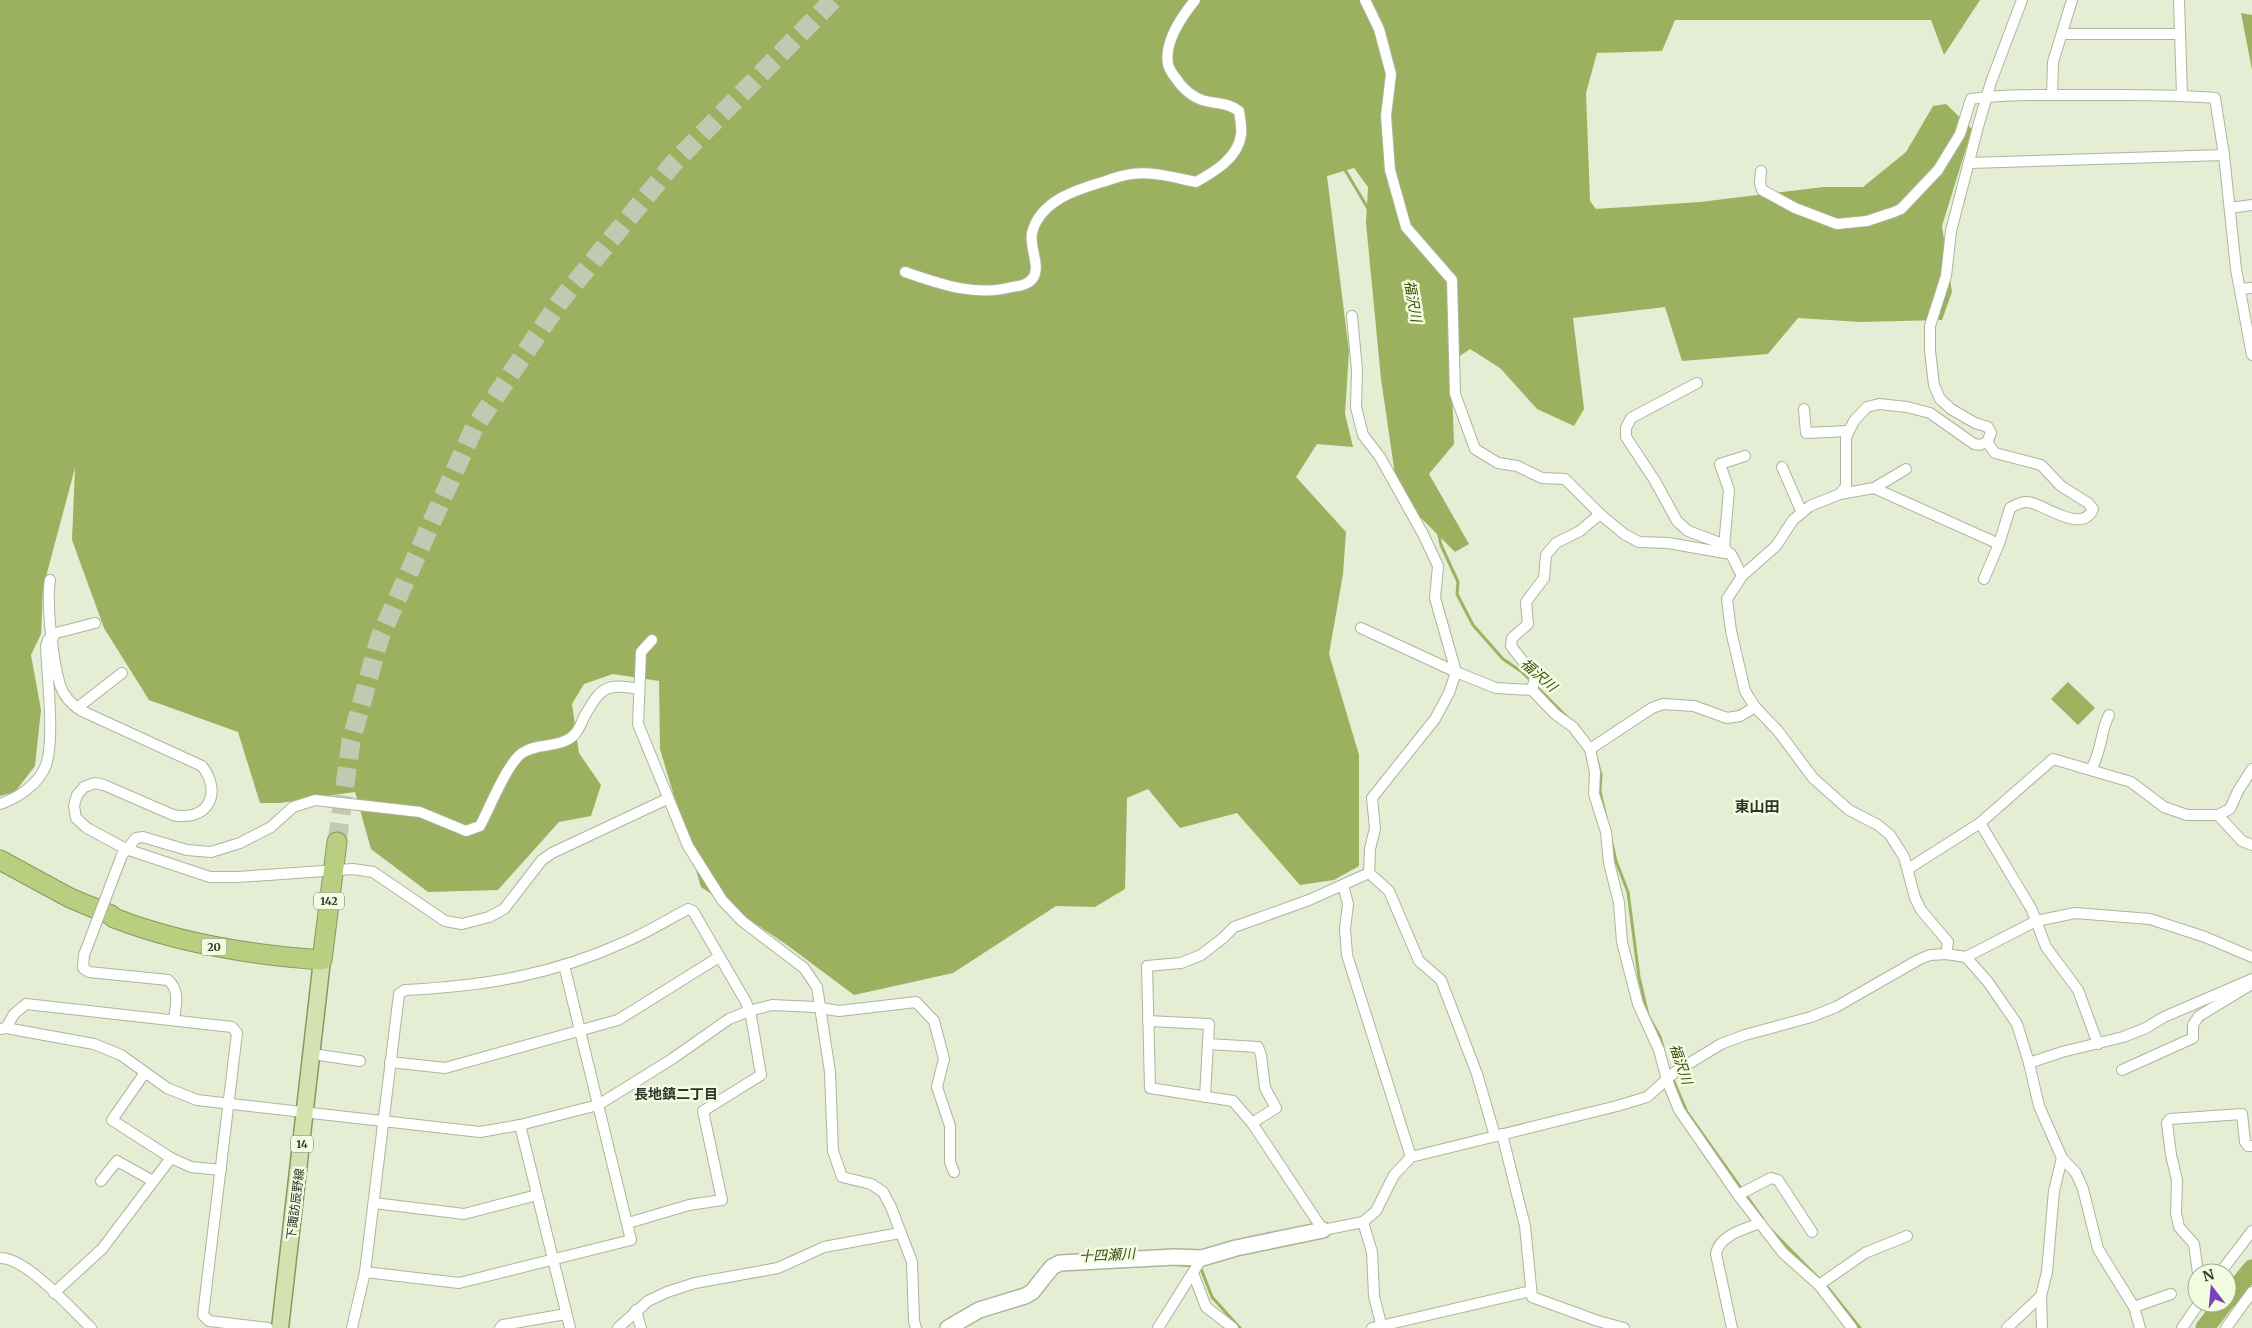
<svg xmlns="http://www.w3.org/2000/svg" width="2252" height="1328" font-family="Merriweather,'Noto Sans JP',serif">
<style>
.forest{fill:#9bb15f}
.water{fill:#9cb261}
.lines{fill:none;stroke-linecap:round;stroke-linejoin:round}
.stream{stroke:#9cb261;stroke-width:3}
.river{stroke:#9cb261;stroke-width:19}
.highway-tunnel{stroke:#c1c9b2;stroke-width:19;stroke-dasharray:19 9;stroke-linecap:butt}
.street-casing{stroke:#adb59c;stroke-width:12}
.secondary-casing{stroke:#adb59c;stroke-width:18}
.primary-casing{stroke:#889861;stroke-width:19}
.highway-casing{stroke:#889861;stroke-width:21}
.street{stroke:#fff;stroke-width:10}
.secondary{stroke:#fff;stroke-width:15}
.primary{stroke:#d4e2b2;stroke-width:16}
.highway{stroke:#b8cf7f;stroke-width:19}
.street-bridge-casing{stroke:#adb59c;stroke-width:12;stroke-linecap:butt}
.street-bridge{stroke:#fff;stroke-width:10}
.labels{text-anchor:middle;dominant-baseline:central;stroke-width:5;stroke-linejoin:round;paint-order:stroke}
.shield{fill:#f3fbe1;stroke:#6a6f60;stroke-width:1}
.shield-label{font-size:11px;font-weight:bold;fill:#303329}
.street-label{font-size:12px;fill:#303329;stroke:#f3fbe1}
.water-label{font-size:14px;font-style:italic;fill:#3d4b0e;stroke:#f3fbe1}
.neighbourhood-label{font-size:14px;font-weight:bold;fill:#303329;stroke:#f3fbe1}
.quarter-label{font-size:15px;font-weight:bold;fill:#303329;stroke:#f3fbe1}
</style>
<rect width="100%" height="100%" fill="#e5eed4"/>
<g class="forest">
<path d="M 0,0 L 1980,0 L 1944,55 L 1931,20 L 1675,20 L 1662,51 L 1597,53 L 1586,93 L 1590,201 L 1596,209 L 1700,202 L 1824,187 L 1863,187 L 1906,152 L 1933,106 L 1946,104 L 1972,129 L 1942,226 L 1952,292 L 1942,320 L 1860,322 L 1798,318 L 1768,354 L 1682,361 L 1665,307 L 1573,318 L 1584,409 L 1574,426 L 1537,409 L 1500,368 L 1470,349 L 1451,362 L 1454,444 L 1429,474 L 1469,544 L 1455,552 L 1398,495 L 1381,379 L 1366,223 L 1368,187 L 1354,168 L 1327,176 L 1349,351 L 1345,414 L 1353,447 L 1317,444 L 1296,477 L 1346,532 L 1343,574 L 1329,654 L 1359,755 L 1359,866 L 1334,880 L 1300,885 L 1237,813 L 1180,828 L 1148,789 L 1127,798 L 1125,889 L 1095,907 L 1056,906 L 953,973 L 854,995 L 787,945 L 701,887 L 660,749 L 659,681 L 613,674 L 584,684 L 572,704 L 579,753 L 601,785 L 591,816 L 559,822 L 498,890 L 428,892 L 371,849 L 355,792 L 280,803 L 260,803 L 238,732 L 149,700 L 104,628 L 72,540 L 75,468 L 43,588 L 41,634 L 31,655 L 41,710 L 35,766 L 15,792 L 0,796 Z"/>
<path d="M 2241,13 L 2252,15 L 2252,70 Z"/>
</g>
<path class="water" d="M 2068,682 L 2095,708 L 2078,725 L 2051,699 Z"/>
<g class="lines">
<g class="stream">
<path d="M 1297,0 L 1305,40 L 1325,98 L 1325,128 L 1332,148 L 1379,227 L 1397,275 L 1406,328 L 1409,429 L 1408,431 L 1422,491 L 1436,521 L 1441,545 L 1458,582 L 1457,594 L 1473,625 L 1503,659 L 1522,672 L 1569,719"/>
<path d="M 1595,753 L 1601,775 L 1600,791 L 1606,818"/>
<path d="M 1611,839 L 1616,861 L 1628,892 L 1639,977 L 1648,1015 L 1660,1037 L 1663,1047"/>
<path d="M 1672,1077 L 1687,1112 L 1763,1219"/>
<path d="M 1771,1230 L 1829,1289 L 1860,1328"/>
<path d="M 1170,1264 L 1194,1266"/>
<path d="M 1200,1266 L 1212,1297 L 1240,1328"/>
</g>
<g class="river">
<path d="M 2227,1300 L 2252,1269"/>
<path d="M 2205,1328 L 2224,1303"/>
</g>
<path class="highway-tunnel" d="M 337,842 L 351,741 L 380,637 L 474,428 L 561,300 L 672,165 L 833,0"/>
<defs>
<g id="street">
<path d="M 1365,0 L 1379,29 L 1391,74 L 1386,116 L 1390,170 L 1406,227 L 1452,280 L 1455,394 L 1475,449 L 1498,463 L 1517,466 L 1542,478 L 1565,479 L 1600,514 L 1624,534 L 1639,542 L 1668,543 L 1731,554 L 1742,576"/>
<path d="M 2179,0 L 2182,95"/>
<path d="M 2063,34 L 2179,34"/>
<path d="M 2052,95 L 2053,62 L 2072,0"/>
<path d="M 1969,163 L 2224,155"/>
<path d="M 1761,171 L 1760,183 L 1762,190 L 1795,208 L 1837,224 L 1867,221 L 1894,212 L 1901,209 L 1938,170 L 1960,134 L 1971,99 C 2007,94 2045,95 2082,95 C 2126,95 2171,94 2215,98 L 2224,155 L 2236,269 L 2252,355"/>
<path d="M 2230,208 L 2252,205"/>
<path d="M 905,272 C 940,284 975,297 1012,287 C 1019,286 1028,285 1033,278 C 1041,266 1029,247 1032,233 C 1040,200 1078,189 1106,181 C 1114,178 1123,175 1132,174 C 1152,171 1176,178 1196,182 C 1214,172 1238,158 1241,135 C 1242,127 1240,118 1239,111 C 1227,102 1215,104 1202,100 C 1193,97 1186,91 1180,84 C 1176,78 1169,71 1168,64 C 1164,42 1182,16 1195,0"/>
<path d="M 2240,289 L 2252,288"/>
<path d="M 1352,316 L 1357,370 L 1356,407 L 1363,435 L 1380,457 L 1423,534 L 1438,566 L 1435,598 L 1456,672 L 1449,693 L 1435,719 L 1372,798 L 1375,828 L 1370,849 L 1369,873"/>
<path d="M 1697,383 L 1631,418 L 1626,428 L 1626,437 L 1655,481 L 1677,521 L 1688,531 L 1720,543 L 1730,554"/>
<path d="M 1804,409 L 1806,433 L 1848,431"/>
<path d="M 1782,467 L 1802,513"/>
<path d="M 1874,488 L 1906,469"/>
<path d="M 1840,494 L 1874,488 L 1999,544"/>
<path d="M 1724,547 L 1729,490 L 1720,464 L 1745,456"/>
<path d="M 1984,579 L 1999,544 L 2010,508 C 2016,505 2021,501 2028,502 C 2044,504 2082,535 2093,509 L 2088,503 L 2061,486 L 2041,465 L 1995,453 L 1987,442"/>
<path d="M 50,580 C 46,604 53,661 60,685 C 64,697 72,705 82,711 L 202,766 C 223,793 208,822 173,815 L 104,785 L 95,783 L 84,787 L 77,795 L 74,806 L 76,818 L 87,828 L 126,849 L 210,877 L 238,877 L 353,869 L 373,872 L 445,921 L 462,924 L 489,917 L 504,909 L 542,860 L 552,853 L 667,799"/>
<path d="M 1361,628 L 1456,672 L 1496,688 L 1532,690 L 1555,714 L 1573,727 L 1590,749 L 1595,772 L 1594,794 L 1606,832 L 1609,863 L 1619,903 L 1622,942 L 1638,1004 L 1659,1050 L 1667,1080 L 1679,1110 L 1738,1195 L 1783,1253 L 1819,1285 L 1852,1328"/>
<path d="M 52,634 L 95,623"/>
<path d="M 652,640 L 641,652 L 638,724 L 688,846 L 722,900 L 742,921 L 804,968 L 817,987 L 830,1072 L 833,1151 L 842,1177 L 871,1184 L 883,1192 L 891,1207 L 912,1262 L 914,1321 L 916,1328"/>
<path d="M 1532,690 L 1535,677 L 1511,646 L 1512,638 L 1528,624 L 1526,602 L 1544,578 L 1546,555 L 1556,543 L 1580,531 L 1600,514"/>
<path d="M 77,708 L 122,673"/>
<path d="M 1590,749 L 1652,708 L 1663,704 L 1694,706 L 1727,718 L 1740,716 L 1755,707"/>
<path d="M 2091,769 C 2102,752 2100,732 2109,715"/>
<path d="M 0,804 C 18,798 39,784 46,765 C 55,739 47,676 46,646 L 48,640 L 53,638"/>
<path d="M 2218,815 L 2242,841 L 2252,845"/>
<path d="M 1980,823 L 2032,910 L 2046,947 L 2078,990 L 2098,1044"/>
<path d="M 123,854 L 136,838 L 143,837 L 187,850 L 211,852 L 240,843 L 271,827 L 293,807 L 315,800 L 420,812 L 466,831 L 480,826 C 490,807 507,764 522,753 C 538,742 561,749 575,734 C 579,729 582,722 584,717 C 600,689 605,682 638,689"/>
<path d="M 1908,869 L 1980,823 L 2053,759 L 2131,782 L 2164,807 L 2187,815 L 2218,815 L 2230,809 L 2238,791 L 2252,769"/>
<path d="M 1369,873 L 1309,900 L 1234,927 L 1223,938 L 1201,955 L 1181,963 L 1147,966 L 1150,1088 L 1233,1101 L 1252,1123 L 1323,1230 L 1363,1222 L 1376,1211 L 1394,1175 L 1411,1157 L 1617,1106 L 1647,1097 L 1675,1072 L 1721,1044 L 1745,1035 L 1811,1017 L 1836,1007 L 1918,960 L 1930,955 L 1946,954 L 1966,957 L 2036,921 L 2075,913 L 2150,919 L 2205,937 L 2252,957"/>
<path d="M 1369,873 L 1389,891 L 1419,961 L 1441,980 L 1477,1074 L 1495,1136"/>
<path d="M 1343,885 L 1348,904 L 1345,929 L 1347,955 L 1411,1157"/>
<path d="M 1946,954 L 1948,942 L 1921,910 L 1915,898 L 1904,857 L 1890,835 L 1878,825 L 1849,810 L 1813,778 L 1778,731 L 1755,707 L 1745,691 L 1731,631 L 1727,599 L 1742,576 L 1776,546 L 1793,520 L 1810,506 L 1840,494 L 1846,486 L 1846,437 L 1854,421 L 1867,407 L 1879,404 L 1907,407 L 1930,413 L 1974,444 L 1980,445 L 1987,442 L 1991,433 L 1988,427 L 1975,423 L 1951,409 L 1940,399 L 1934,385 L 1930,351 L 1930,326 L 1946,276 L 1951,231 L 1979,123 L 1991,82 L 2022,0"/>
<path d="M 84,955 L 83,968 L 89,972 L 168,980 C 180,990 176,1005 174,1019"/>
<path d="M 1966,957 L 1988,982 L 2017,1024 L 2029,1063 L 2039,1106 L 2062,1158 L 2076,1173 L 2083,1189 L 2098,1249 L 2134,1307 L 2140,1328"/>
<path d="M 1148,1021 L 1209,1024 L 1205,1097"/>
<path d="M 6,1028 L 14,1014 L 26,1004 L 232,1027 L 237,1033 L 203,1315 L 209,1321 L 268,1328"/>
<path d="M 0,1029 L 6,1028 L 94,1044 L 121,1055 L 167,1088 L 197,1100 L 480,1132 L 520,1125 L 598,1105 L 672,1059 L 729,1019 L 749,1011 L 772,1005 L 815,1007 L 839,1011 L 916,1002 L 934,1021 L 944,1059 L 937,1087 L 950,1126 L 950,1162 L 954,1172"/>
<path d="M 1208,1044 L 1258,1047 L 1261,1055 L 1265,1088 L 1276,1108 L 1252,1123"/>
<path d="M 312,1054 L 360,1061"/>
<path d="M 390,1062 L 445,1068 L 618,1020 L 719,957"/>
<path d="M 2029,1063 L 2062,1052 L 2123,1037 L 2146,1028 L 2164,1017 L 2252,979"/>
<path d="M 2122,1070 L 2193,1038 L 2193,1025 L 2199,1016 L 2252,984"/>
<path d="M 144,1074 L 112,1120 L 171,1158 L 191,1167 L 221,1170"/>
<path d="M 520,1125 L 570,1328"/>
<path d="M 1502,1134 L 1525,1226 L 1532,1297 L 1598,1321 L 1624,1328"/>
<path d="M 101,1181 L 117,1161 L 153,1181"/>
<path d="M 1738,1195 L 1771,1178 L 1778,1180 L 1812,1232"/>
<path d="M 374,1203 L 464,1214 L 537,1195"/>
<path d="M 1363,1222 L 1372,1252 L 1374,1296 L 1382,1328"/>
<path d="M 0,1258 C 26,1257 72,1310 91,1328"/>
<path d="M 365,1272 L 459,1283 L 631,1240 L 564,965"/>
<path d="M 1193,1273 L 1206,1307 L 1233,1328"/>
<path d="M 2198,1273 L 2194,1244 L 2179,1227 L 2176,1213 L 2177,1180 L 2171,1155 L 2167,1123 L 2170,1119 L 2242,1114 L 2245,1142 L 2248,1146 L 2252,1146"/>
<path d="M 2220,1273 L 2252,1231"/>
<path d="M 1819,1285 L 1865,1253 L 1907,1236"/>
<path d="M 54,1293 L 102,1249 L 171,1158"/>
<path d="M 2134,1307 L 2171,1294"/>
<path d="M 636,1310 L 641,1328"/>
<path d="M 352,1328 L 365,1272 L 399,994 L 405,990 C 485,986 553,975 627,941 C 648,932 667,920 688,909 L 693,911 L 746,1002 L 751,1016 L 761,1075 L 703,1111 L 722,1200 L 689,1205 L 628,1223"/>
<path d="M 500,1328 L 503,1325 L 566,1314"/>
<path d="M 618,1328 L 648,1301 L 667,1292 L 695,1283 L 778,1268 L 824,1247 L 900,1233"/>
<path d="M 1158,1328 L 1202,1258"/>
<path d="M 1372,1328 L 1531,1291"/>
<path d="M 1732,1328 L 1716,1254 C 1719,1235 1745,1229 1760,1223"/>
<path d="M 2007,1328 L 2041,1296"/>
<path d="M 2042,1328 L 2041,1296 L 2047,1272 L 2054,1191 L 2062,1158"/>
<path d="M 2182,1328 L 2199,1303"/>
<path d="M 2226,1328 L 2252,1292"/>
</g>
<path id="secondary" d="M 948,1328 L 979,1310 L 1025,1296 L 1032,1292 L 1052,1267 L 1060,1263 L 1175,1257 L 1202,1258 L 1236,1248 L 1323,1230"/>
<path id="primary" d="M 280,1328 L 322,960"/>
<path id="highway" d="M 0,860 L 70,898 L 111,915 L 114,918 C 181,944 251,955 322,960 L 337,842"/>
</defs>
<use href="#street" class="street-casing"/>
<use href="#secondary" class="secondary-casing"/>
<use href="#primary" class="primary-casing"/>
<use href="#highway" class="highway-casing"/>
<use href="#street" class="street"/>
<use href="#secondary" class="secondary"/>
<use href="#primary" class="primary"/>
<use href="#highway" class="highway"/>
<defs>
<path id="street-bridge" d="M 84,955 L 122,855"/>
</defs>
<use href="#street-bridge" class="street-bridge-casing"/>
<use href="#street-bridge" class="street-bridge"/>
</g>
<g class="labels">
<g class="shield">
<rect x="314" y="892.5" width="30" height="17" rx="4"/>
<rect x="201.5" y="938.5" width="25" height="17" rx="4"/>
<rect x="291" y="1135.5" width="22" height="17" rx="4"/>
</g>
<g class="shield-label">
<text x="329" y="901">142</text>
<text x="214" y="947">20</text>
<text x="302" y="1144">14</text>
</g>
<g class="street-label">
<text transform="translate(295 1204) rotate(-83)">下諏訪辰野線</text>
</g>
<g class="water-label">
<text transform="translate(1413 301) rotate(80)">福沢川</text>
<text transform="translate(1539 675) rotate(41)">福沢川</text>
<text transform="translate(1681 1064) rotate(71)">福沢川</text>
<text transform="translate(1107 1255) rotate(-3)">十四瀬川</text>
</g>
<g class="neighbourhood-label">
<text x="676" y="1094">長地鎮二丁目</text>
</g>
<g class="quarter-label">
<text x="1757" y="806">東山田</text>
</g>
</g>
<g transform="translate(2212 1288) rotate(344)"><circle r="24" fill="#f3fbe1" stroke="#a5ab97"/>
<path d="M0-4L9 19L0 12L-9 19Z" fill="#7942b8"/>
<text y="-8" font-size="14" font-weight="bold" text-anchor="middle" fill="#303329">N</text>
</g>
</svg>
